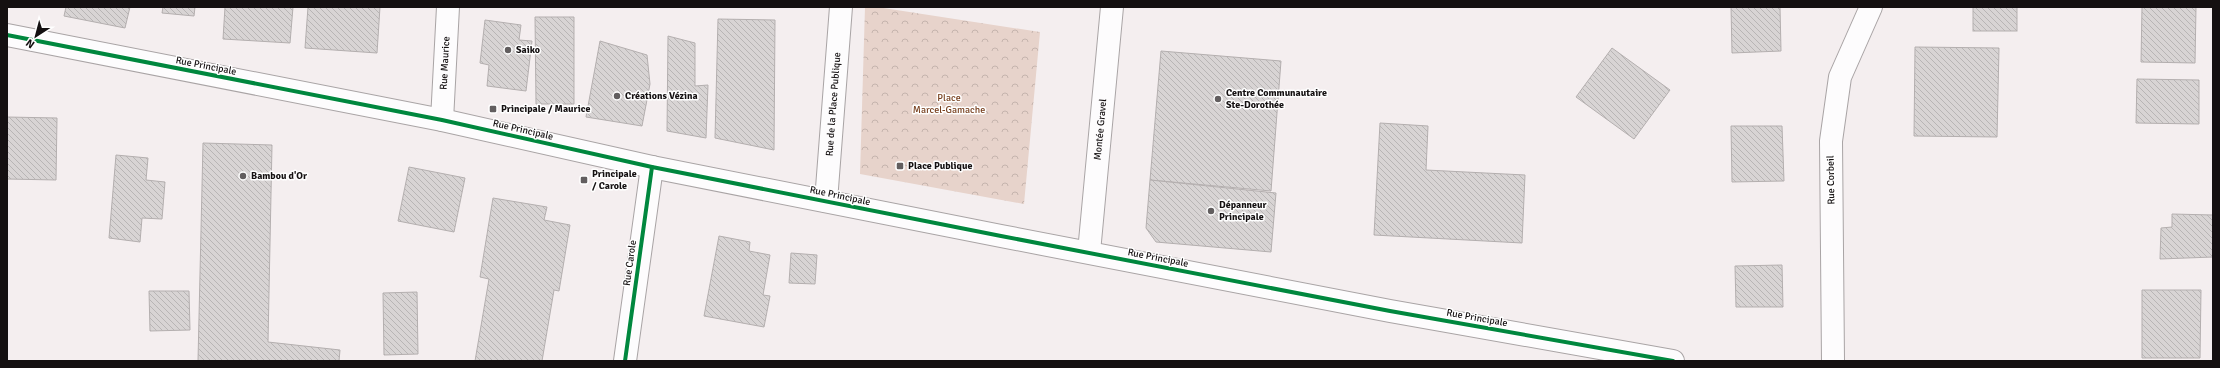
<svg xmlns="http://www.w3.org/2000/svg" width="2220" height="368" font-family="Signika,sans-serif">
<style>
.forest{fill:url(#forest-crowns)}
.building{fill:url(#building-back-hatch);stroke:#b4afaf}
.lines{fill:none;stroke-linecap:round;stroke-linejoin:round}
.minor-casing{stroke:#a9a4a5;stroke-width:24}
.minor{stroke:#fdfcfd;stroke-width:22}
.cycleway-casing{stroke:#fff;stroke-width:6}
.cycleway{stroke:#00873e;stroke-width:4}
.poi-dot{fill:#625e5f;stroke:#fff;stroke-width:1.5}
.labels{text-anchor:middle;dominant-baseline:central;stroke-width:3;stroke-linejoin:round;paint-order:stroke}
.poi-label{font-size:10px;font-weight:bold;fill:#141011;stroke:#fff;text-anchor:start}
.street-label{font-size:10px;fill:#141011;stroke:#fff}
.park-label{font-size:10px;fill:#763e1c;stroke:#fff}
</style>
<defs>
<pattern id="forest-crowns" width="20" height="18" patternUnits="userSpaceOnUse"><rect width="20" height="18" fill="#e7d3cb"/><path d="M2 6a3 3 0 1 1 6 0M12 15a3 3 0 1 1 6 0" fill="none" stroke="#c5b4ad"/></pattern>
<pattern id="building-back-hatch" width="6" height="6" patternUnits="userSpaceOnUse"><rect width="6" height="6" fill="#d8d4d4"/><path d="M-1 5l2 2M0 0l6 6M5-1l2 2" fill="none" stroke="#b8b5b5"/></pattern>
</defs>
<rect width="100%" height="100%" fill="#f4eeef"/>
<path class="forest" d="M 865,7 L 877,7 L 1040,32 L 1024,204 L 860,174 Z"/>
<g class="building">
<path d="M 66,7 L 130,7 L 125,28 L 64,16 Z"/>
<path d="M 163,7 L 195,7 L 194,16 L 162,13 Z"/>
<path d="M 225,7 L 293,7 L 290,43 L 223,39 Z"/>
<path d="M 308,7 L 380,7 L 377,53 L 305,48 Z"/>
<path d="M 1731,7 L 1780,7 L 1781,51 L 1732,53 Z"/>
<rect x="1973" y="7" width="44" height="24"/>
<path d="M 2142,7 L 2196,7 L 2195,63 L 2141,62 Z"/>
<path d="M 535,17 L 574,17 L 574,104 L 536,104 Z"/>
<path d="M 718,19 L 775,20 L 774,150 L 715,138 Z"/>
<path d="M 485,20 L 521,25 L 519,40 L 532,41 L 526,91 L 487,86 L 489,65 L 480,63 Z"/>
<path d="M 668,36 L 695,43 L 695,86 L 708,85 L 706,138 L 667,131 Z"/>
<path d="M 600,41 L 647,55 L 650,84 L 642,126 L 586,117 Z"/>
<path d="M 1915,47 L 1999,48 L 1997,137 L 1914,136 Z"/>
<path d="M 1612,48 L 1670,90 L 1634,139 L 1576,97 Z"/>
<path d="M 1161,51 L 1281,61 L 1271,191 L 1150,180 Z"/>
<path d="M 2137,79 L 2199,80 L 2199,124 L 2136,123 Z"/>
<path d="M 7,117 L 57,118 L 56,180 L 7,179 Z"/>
<path d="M 1380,123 L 1428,126 L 1426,170 L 1525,175 L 1522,243 L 1374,235 Z"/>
<path d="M 1731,126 L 1782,126 L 1784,181 L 1732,182 Z"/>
<path d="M 203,143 L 272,145 L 268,342 L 340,350 L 339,361 L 198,361 Z"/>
<path d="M 116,155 L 148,158 L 146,180 L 165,182 L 162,219 L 142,218 L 140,242 L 109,238 Z"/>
<path d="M 409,167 L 465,178 L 454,232 L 398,221 Z"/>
<path d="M 1150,180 L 1276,193 L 1271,252 L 1156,242 L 1146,228 Z"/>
<path d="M 493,198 L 547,207 L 544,220 L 570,225 L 559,291 L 554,290 L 542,361 L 475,361 L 489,279 L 480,277 Z"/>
<path d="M 2172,214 L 2213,215 L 2213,257 L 2160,259 L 2161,228 L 2172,227 Z"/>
<path d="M 719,236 L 750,242 L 749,251 L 770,255 L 763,295 L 770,296 L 764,327 L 704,316 Z"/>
<path d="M 791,253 L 817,255 L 815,284 L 789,283 Z"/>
<path d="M 1782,265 L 1783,307 L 1736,307 L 1735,266 Z"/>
<path d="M 2142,290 L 2201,290 L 2200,358 L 2142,358 Z"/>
<path d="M 149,291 L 189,291 L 190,330 L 150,331 Z"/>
<path d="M 417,292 L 418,354 L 384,355 L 383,293 Z"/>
</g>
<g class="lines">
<defs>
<g id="minor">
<path d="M 7,35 L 442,120 L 652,167 L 1001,236 L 1390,311 L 1673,361"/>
<path id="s1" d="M 442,120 L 448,7"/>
<path id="s2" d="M 826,201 L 841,7"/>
<path id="s3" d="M 1089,252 L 1112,7"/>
<path d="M 625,361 L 652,167"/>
<path d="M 1833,361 L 1831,141 L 1840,77 L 1871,7"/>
</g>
</defs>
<use href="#minor" class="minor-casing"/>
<use href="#minor" class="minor"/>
<defs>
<g id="cycleway">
<path d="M 7,35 L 442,120 L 652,167 L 1001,236 L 1390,311 L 1673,361"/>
<path d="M 625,361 L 652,167"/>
</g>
</defs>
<use href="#cycleway" class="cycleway-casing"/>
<use href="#cycleway" class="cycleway"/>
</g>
<g class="poi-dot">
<circle cx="508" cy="50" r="4"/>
<circle cx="617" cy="96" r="4"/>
<circle cx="1218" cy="99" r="4"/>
<rect x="489" y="105" width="8" height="8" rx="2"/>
<rect x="896" y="162" width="8" height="8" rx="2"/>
<circle cx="243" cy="176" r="4"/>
<rect x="580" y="176" width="8" height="8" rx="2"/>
<circle cx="1211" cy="211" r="4"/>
</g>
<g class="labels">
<g class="poi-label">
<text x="516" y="50">Saiko</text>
<text x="1226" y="93">Centre Communautaire<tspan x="1226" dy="12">Ste-Dorothée</tspan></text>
<text x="625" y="96">Créations Vézina</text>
<text x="501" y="109">Principale / Maurice</text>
<text x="908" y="166">Place Publique</text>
<text x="592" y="174">Principale<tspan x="592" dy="12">/ Carole</tspan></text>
<text x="251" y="176">Bambou d'Or</text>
<text x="1219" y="205">Dépanneur<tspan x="1219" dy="12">Principale</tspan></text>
</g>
<g class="street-label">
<text stroke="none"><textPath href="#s1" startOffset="57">Rue Maurice</textPath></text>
<text transform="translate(206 66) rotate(11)">Rue Principale</text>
<text stroke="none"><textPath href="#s2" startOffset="97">Rue de la Place Publique</textPath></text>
<text transform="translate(523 130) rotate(13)">Rue Principale</text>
<text stroke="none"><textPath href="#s3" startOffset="123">Montée Gravel</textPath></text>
<text transform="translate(1831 180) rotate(-91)">Rue Corbeil</text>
<text transform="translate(840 196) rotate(12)">Rue Principale</text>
<text transform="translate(1158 258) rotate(11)">Rue Principale</text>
<text transform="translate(630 263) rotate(-82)">Rue Carole</text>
<text transform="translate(1477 318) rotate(10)">Rue Principale</text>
</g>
<g class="park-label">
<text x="949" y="98">Place<tspan x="949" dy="12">Marcel-Gamache</tspan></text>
</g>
</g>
<rect width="2220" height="368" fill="none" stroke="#141011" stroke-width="16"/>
<g transform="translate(36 36) rotate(216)" stroke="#ffffff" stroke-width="3" paint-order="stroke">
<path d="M0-3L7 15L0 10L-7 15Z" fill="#141011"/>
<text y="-6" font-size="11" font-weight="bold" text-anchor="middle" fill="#141011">N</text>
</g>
</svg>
